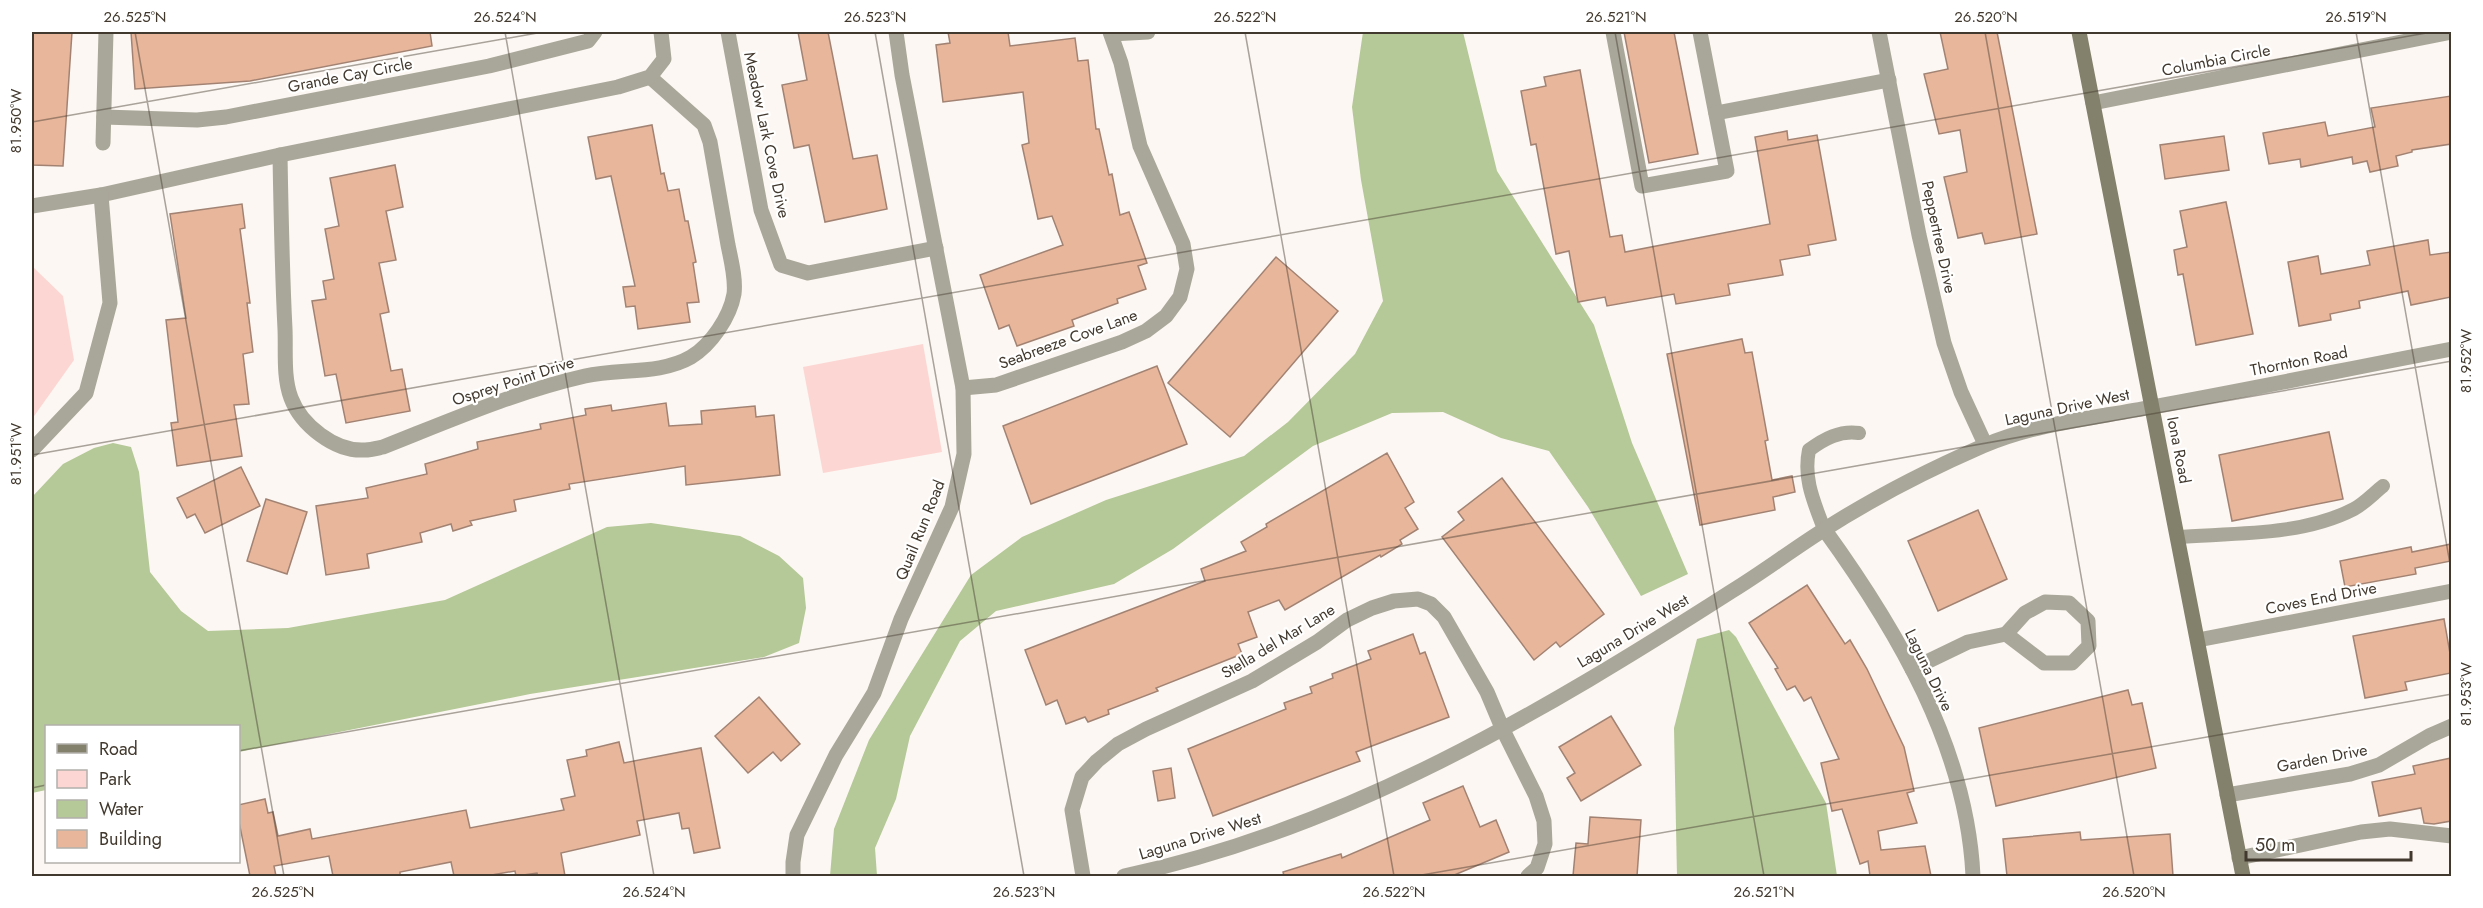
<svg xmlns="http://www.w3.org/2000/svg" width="2483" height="908" font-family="Jost,sans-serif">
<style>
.green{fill:#fcd6d3}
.water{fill:#b5c897}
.building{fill:#e8b69b;stroke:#a28373;stroke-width:1.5}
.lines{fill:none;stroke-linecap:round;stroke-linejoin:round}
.lane{stroke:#a9a799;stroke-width:14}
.street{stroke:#a9a799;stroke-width:15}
.secondary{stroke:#83806b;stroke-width:15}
.ticks{fill:none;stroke:#42392e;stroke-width:1.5;stroke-opacity:0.45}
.labels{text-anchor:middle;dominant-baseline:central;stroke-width:4.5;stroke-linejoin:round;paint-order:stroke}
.street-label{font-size:16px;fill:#42392e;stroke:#fff}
.neatline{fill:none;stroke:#42392e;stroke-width:2}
.ticks-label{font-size:15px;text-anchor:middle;fill:#42392e}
</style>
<rect width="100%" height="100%" fill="#fcf7f2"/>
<g class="green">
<path d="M 32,266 L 63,296 L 74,360 L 32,419 Z"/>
<path d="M 923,344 L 942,452 L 823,473 L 803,367 Z"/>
</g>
<g class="water">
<path d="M 1363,32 L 1463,32 L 1497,171 L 1594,325 L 1632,443 L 1688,574 L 1641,596 L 1588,507 L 1549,451 L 1501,438 L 1443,412 L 1392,413 L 1313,446 L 1173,549 L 1114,584 L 996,611 L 960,641 L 910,736 L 896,799 L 875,848 L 877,876 L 830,876 L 834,829 L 869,740 L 971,575 L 1022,537 L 1106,500 L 1244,456 L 1288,422 L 1355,354 L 1383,301 L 1361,180 L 1352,107 Z"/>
<path d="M 113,443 L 131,447 L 139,472 L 150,572 L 181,611 L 208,631 L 288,628 L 445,600 L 607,527 L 651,523 L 740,536 L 779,556 L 803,578 L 806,608 L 799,643 L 764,657 L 530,694 L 239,752 L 238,726 L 46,726 L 46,790 L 32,793 L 32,497 L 63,464 L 94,448 Z"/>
<path d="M 1729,630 L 1736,637 L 1826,803 L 1837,876 L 1677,876 L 1674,728 L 1697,639 Z"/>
</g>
<g class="building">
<path d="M 32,32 L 72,32 L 63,166 L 32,165 Z"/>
<path d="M 131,32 L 430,32 L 432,46 L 250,81 L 135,89 Z"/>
<path d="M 798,32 L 828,32 L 853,159 L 877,155 L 887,209 L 825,222 L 809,145 L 794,148 L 782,85 L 807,80 Z"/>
<path d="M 948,32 L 1008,32 L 1010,46 L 1075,38 L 1078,61 L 1088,60 L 1096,129 L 1099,129 L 1109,175 L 1112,174 L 1120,215 L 1129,212 L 1147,263 L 1138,266 L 1146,289 L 1117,299 L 1118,303 L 1072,320 L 1074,326 L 1017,346 L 1009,325 L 999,329 L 980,275 L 1063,245 L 1052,216 L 1038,219 L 1022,145 L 1029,143 L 1023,92 L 943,102 L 936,45 L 950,43 Z"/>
<path d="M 1624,32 L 1674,32 L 1698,154 L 1649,163 Z"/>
<path d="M 1940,32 L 1997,32 L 2037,234 L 1985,244 L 1982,233 L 1958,238 L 1944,177 L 1967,172 L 1960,130 L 1939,134 L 1924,74 L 1948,69 Z"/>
<path d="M 1580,70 L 1610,237 L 1622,235 L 1625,252 L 1770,224 L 1755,137 L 1787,131 L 1788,140 L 1817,135 L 1836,240 L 1808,245 L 1810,255 L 1780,260 L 1783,275 L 1728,284 L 1730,295 L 1676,304 L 1674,294 L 1607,306 L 1605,297 L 1578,302 L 1569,251 L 1556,254 L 1536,144 L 1531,145 L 1521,91 L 1546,86 L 1544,77 Z"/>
<path d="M 2451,96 L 2451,144 L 2412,150 L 2412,152 L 2396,156 L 2398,166 L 2370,172 L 2367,161 L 2353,164 L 2352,157 L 2301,167 L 2300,159 L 2269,164 L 2263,133 L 2325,122 L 2328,136 L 2375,127 L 2371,108 Z"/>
<path d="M 652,125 L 661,174 L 664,173 L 668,191 L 679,189 L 685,221 L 688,221 L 696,262 L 693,263 L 699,302 L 687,303 L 690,322 L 638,329 L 635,306 L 626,307 L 623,287 L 635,286 L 611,176 L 596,179 L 588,137 Z"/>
<path d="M 2224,136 L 2229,170 L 2165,179 L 2160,145 Z"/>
<path d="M 395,165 L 403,207 L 386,211 L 396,260 L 379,263 L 389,312 L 380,314 L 391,371 L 402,369 L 410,411 L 346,423 L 336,374 L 325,376 L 312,301 L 326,299 L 323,281 L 334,279 L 325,229 L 339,226 L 330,178 Z"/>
<path d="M 2226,202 L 2253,334 L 2196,345 L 2183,274 L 2178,275 L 2174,250 L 2187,247 L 2180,211 Z"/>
<path d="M 242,204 L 245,228 L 240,229 L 250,303 L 247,303 L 253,352 L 243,354 L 249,404 L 234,405 L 242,456 L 177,466 L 171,423 L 178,422 L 166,320 L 186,318 L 170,214 Z"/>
<path d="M 2428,240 L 2430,255 L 2451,252 L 2451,297 L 2411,305 L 2408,291 L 2359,301 L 2360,308 L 2330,314 L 2331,320 L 2299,326 L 2288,262 L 2318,256 L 2321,274 L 2370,265 L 2367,251 Z"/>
<path d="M 1276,257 L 1338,311 L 1230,437 L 1168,383 Z"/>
<path d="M 1742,339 L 1745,353 L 1752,352 L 1768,440 L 1765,441 L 1772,480 L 1792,476 L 1795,492 L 1773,497 L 1775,510 L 1700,525 L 1667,354 Z"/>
<path d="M 1157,366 L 1187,444 L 1031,504 L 1003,426 Z"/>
<path d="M 666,403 L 669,426 L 702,424 L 701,411 L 755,406 L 756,417 L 774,415 L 780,475 L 686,485 L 685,466 L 569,484 L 570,489 L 514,500 L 516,511 L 470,521 L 472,525 L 453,531 L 451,524 L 420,533 L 422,542 L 367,554 L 369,568 L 326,575 L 316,506 L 368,498 L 366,488 L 427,474 L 425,464 L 478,449 L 477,442 L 541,429 L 540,424 L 586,415 L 585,409 L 611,405 L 612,411 Z"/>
<path d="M 2329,432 L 2343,499 L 2232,521 L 2219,455 Z"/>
<path d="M 1387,453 L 1414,502 L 1405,508 L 1418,529 L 1400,540 L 1402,544 L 1381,557 L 1380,555 L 1285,610 L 1279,600 L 1248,612 L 1257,637 L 1238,644 L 1242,654 L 1156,688 L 1158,691 L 1108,710 L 1109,714 L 1088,722 L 1085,717 L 1066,724 L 1057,700 L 1046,705 L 1025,650 L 1205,581 L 1201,569 L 1246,551 L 1241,542 L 1267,527 L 1266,524 Z"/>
<path d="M 241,467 L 260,506 L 205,533 L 195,514 L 187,518 L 177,498 Z"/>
<path d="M 1502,478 L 1604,614 L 1560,647 L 1556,642 L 1534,660 L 1442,537 L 1464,520 L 1458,512 Z"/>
<path d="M 266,499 L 307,512 L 287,574 L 247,561 Z"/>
<path d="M 1978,510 L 2007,579 L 1938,611 L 1908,541 Z"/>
<path d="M 2451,544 L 2451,561 L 2415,568 L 2416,574 L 2345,587 L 2340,561 L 2411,547 L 2412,552 Z"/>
<path d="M 1807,585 L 1845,644 L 1850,640 L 1867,669 L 1904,747 L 1914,791 L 1907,793 L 1917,823 L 1878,831 L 1881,850 L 1925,846 L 1931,876 L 1870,876 L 1868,861 L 1860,864 L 1842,809 L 1832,811 L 1821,763 L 1839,759 L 1811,697 L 1804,701 L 1795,686 L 1787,690 L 1775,669 L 1778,668 L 1749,623 Z"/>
<path d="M 2444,619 L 2451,659 L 2451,673 L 2405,682 L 2407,690 L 2365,698 L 2353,636 Z"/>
<path d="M 1413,634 L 1420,654 L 1425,652 L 1449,717 L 1356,752 L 1360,761 L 1213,816 L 1188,749 L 1286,709 L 1284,703 L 1312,693 L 1310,687 L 1333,678 L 1332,674 L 1371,659 L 1368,651 Z"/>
<path d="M 2128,690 L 2132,705 L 2142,703 L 2156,768 L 1996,806 L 1979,728 Z"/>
<path d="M 759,697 L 800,744 L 781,761 L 773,752 L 748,773 L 715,736 Z"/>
<path d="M 1611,716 L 1641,765 L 1581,801 L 1567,778 L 1575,773 L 1559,747 Z"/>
<path d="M 619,742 L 624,763 L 701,748 L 720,848 L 694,853 L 689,828 L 682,829 L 679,813 L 637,821 L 640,835 L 561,853 L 565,876 L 538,876 L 537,873 L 516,876 L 515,871 L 486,876 L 454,876 L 451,862 L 400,872 L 400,876 L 333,876 L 329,856 L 274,866 L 276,876 L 250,876 L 238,817 L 238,805 L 265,799 L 268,813 L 273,812 L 278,836 L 310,829 L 312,839 L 466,810 L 470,828 L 564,810 L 561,799 L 575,796 L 567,760 L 587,756 L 586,750 Z"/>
<path d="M 2451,758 L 2451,821 L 2434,824 L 2424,823 L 2421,808 L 2379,816 L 2372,782 L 2415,774 L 2413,766 Z"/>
<path d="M 1171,768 L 1175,798 L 1158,801 L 1153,771 Z"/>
<path d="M 1463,786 L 1480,827 L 1496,820 L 1509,852 L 1452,876 L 1284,876 L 1283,872 L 1341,854 L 1342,858 L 1430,820 L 1423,803 Z"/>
<path d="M 1590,817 L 1641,820 L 1637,876 L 1573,876 L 1576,843 L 1588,844 Z"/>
<path d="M 2080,832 L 2081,840 L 2170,834 L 2173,876 L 2007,876 L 2003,839 Z"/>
</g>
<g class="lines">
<g class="lane">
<path d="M 1824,529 C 1814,502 1803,479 1809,450 C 1824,439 1840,430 1859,433"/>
<path d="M 2177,537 C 2235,533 2302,536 2354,509 C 2365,503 2374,493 2383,486"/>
</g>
<g class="street">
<path d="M 728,32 L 761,210 L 781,265 L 808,273 L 936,248"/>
<path d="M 1613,32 L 1642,186 L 1727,171 L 1700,32"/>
<path d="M 1879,32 L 1919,235 L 1944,343 L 1961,392 L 1985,444"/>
<path d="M 1111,34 L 1148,32"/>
<path d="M 2093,103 L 2452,32"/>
<path d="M 1716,113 L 1889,80"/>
<path d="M 104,117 L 197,120 L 226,117 L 489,66 L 588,41 L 595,32"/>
<path d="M 103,143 L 106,32"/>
<path d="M 280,155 C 281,213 282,271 285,329 C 286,351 283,377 291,398 C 301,425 335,452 365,450 C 371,450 378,448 383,447 C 449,421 515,392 585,376 C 619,368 660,375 691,357 C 711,345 730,317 734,294 C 736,279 731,260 728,245 C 722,211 716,176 710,142 L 704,125 L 650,77"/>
<path d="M 32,206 L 101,195 L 280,155 L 618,87 L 650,77 L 664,59 L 661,32"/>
<path d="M 963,388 L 996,385 L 1122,342 L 1146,331 L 1166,316 L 1180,297 L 1187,269 L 1183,244 L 1140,146 L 1121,63 L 1110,32"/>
<path d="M 32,450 L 86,393 L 110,303 L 101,195"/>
<path d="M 1824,529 C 1897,630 1967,748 1973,876"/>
<path d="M 2045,602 L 2069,603 L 2088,621 L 2089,646 L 2072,663 L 2044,663 L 2006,634 L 2025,613 Z"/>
<path d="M 2198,640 L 2452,591"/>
<path d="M 1912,669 L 1968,642 L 2006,634"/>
<path d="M 2227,795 L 2350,774 L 2379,765 L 2429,736 L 2452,726"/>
<path d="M 2239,858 L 2361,832 L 2390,829 L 2452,836"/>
<path d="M 793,876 L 793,862 L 797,835 L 836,755 L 874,693 L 901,619 L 952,507 L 964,454 L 963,388 L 902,75 L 896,32"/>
<path d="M 1083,876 L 1072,810 L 1082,777 L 1097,761 L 1118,744 L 1146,729 L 1252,681 L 1317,642 L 1347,620 L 1372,608 L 1394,601 L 1418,599 L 1431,604 L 1444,617 L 1487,692 L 1503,730 L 1536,796 L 1544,821 L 1545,844 L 1537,868 L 1528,876"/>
<path d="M 1124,876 C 1346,829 1543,712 1732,591 C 1763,572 1792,550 1822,531 C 1873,498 1928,470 1983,446 C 2036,423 2096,418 2152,407 C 2252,389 2352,368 2452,349"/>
</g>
<path class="secondary" d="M 2079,32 L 2243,876"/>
</g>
<path class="ticks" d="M 135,32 L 284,876M 505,32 L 654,876M 875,32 L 1024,876M 1245,32 L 1394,876M 1615,32 L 1764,876M 1985,32 L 2134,876M 2356,32 L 2452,575M 32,122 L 543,32M 32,455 L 2432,32M 238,751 L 2452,361M 32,788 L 46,785M 1416,876 L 2452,694"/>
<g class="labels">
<g class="street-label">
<text transform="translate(2216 60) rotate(-11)">Columbia Circle</text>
<text transform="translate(350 75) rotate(-11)">Grande Cay Circle</text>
<text transform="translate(767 135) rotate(78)">Meadow Lark Cove Drive</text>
<text transform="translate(1939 237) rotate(78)">Peppertree Drive</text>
<text transform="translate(1068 339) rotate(-20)">Seabreeze Cove Lane</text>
<text transform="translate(2299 361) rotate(-11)">Thornton Road</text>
<text transform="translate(513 381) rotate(-18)">Osprey Point Drive</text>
<text transform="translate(2067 407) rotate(-12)">Laguna Drive West</text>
<text transform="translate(2179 450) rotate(79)">Iona Road</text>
<text transform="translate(920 530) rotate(-68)">Quail Run Road</text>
<text transform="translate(2321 598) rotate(-11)">Coves End Drive</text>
<text transform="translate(1633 631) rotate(-31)">Laguna Drive West</text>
<text transform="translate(1278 641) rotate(-31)">Stella del Mar Lane</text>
<text transform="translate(1929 670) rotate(64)">Laguna Drive</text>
<text transform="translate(2322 758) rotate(-11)">Garden Drive</text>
<text transform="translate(1200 836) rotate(-17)">Laguna Drive West</text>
</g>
</g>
<rect width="2483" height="908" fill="none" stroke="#ffffff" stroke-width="66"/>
<rect x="45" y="725" width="195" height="138" fill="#ffffff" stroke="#b3b0ab" stroke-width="1.5"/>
<rect x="57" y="744" width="30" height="9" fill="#83806b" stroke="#b3b0ab" stroke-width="1.5"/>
<text x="99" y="755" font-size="18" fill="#42392e">Road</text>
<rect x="57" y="770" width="30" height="18" fill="#fcd6d3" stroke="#b3b0ab" stroke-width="1.5"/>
<text x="99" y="785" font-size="18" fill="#42392e">Park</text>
<rect x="57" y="800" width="30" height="18" fill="#b5c897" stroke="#b3b0ab" stroke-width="1.5"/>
<text x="99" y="815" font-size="18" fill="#42392e">Water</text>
<rect x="57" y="830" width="30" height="18" fill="#e8b69b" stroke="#b3b0ab" stroke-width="1.5"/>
<text x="99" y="845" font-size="18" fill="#42392e">Building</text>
<path d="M2246 851v9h165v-9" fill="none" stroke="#42392e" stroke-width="3"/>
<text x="2255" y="851" font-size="18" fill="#42392e" stroke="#ffffff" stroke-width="4.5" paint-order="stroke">50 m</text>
<rect x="33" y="33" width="2417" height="842" class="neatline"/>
<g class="ticks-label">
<text x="135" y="22">26.525°N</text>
<text x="505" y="22">26.524°N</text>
<text x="875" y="22">26.523°N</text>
<text x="1245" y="22">26.522°N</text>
<text x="1616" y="22">26.521°N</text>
<text x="1986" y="22">26.520°N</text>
<text x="2356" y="22">26.519°N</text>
<text transform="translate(16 121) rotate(-90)" y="5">81.950°W</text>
<text transform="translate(2466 361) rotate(-90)" y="5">81.952°W</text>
<text transform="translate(16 454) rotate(-90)" y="5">81.951°W</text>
<text transform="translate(2466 694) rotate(-90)" y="5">81.953°W</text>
<text x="283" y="897">26.525°N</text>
<text x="654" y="897">26.524°N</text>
<text x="1024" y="897">26.523°N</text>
<text x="1394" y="897">26.522°N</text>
<text x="1764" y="897">26.521°N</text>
<text x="2134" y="897">26.520°N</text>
</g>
</svg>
